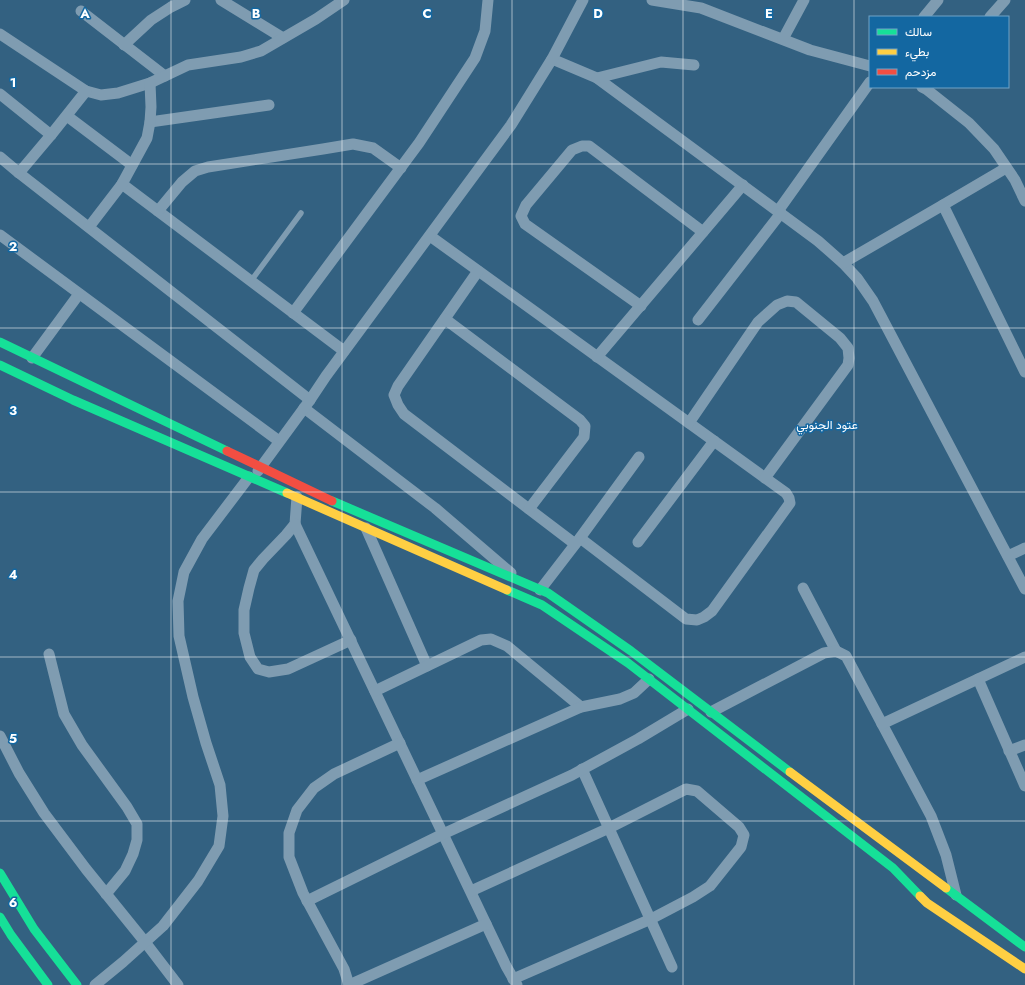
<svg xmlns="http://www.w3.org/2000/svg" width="1025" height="985" font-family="Jost,Vazirmatn,sans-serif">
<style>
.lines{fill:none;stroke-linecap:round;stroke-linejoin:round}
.lane{stroke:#7f9cb1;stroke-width:5.5}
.street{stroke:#7f9cb1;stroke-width:11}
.fast{stroke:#16e098;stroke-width:9}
.slow{stroke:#ffcf43;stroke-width:9}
.jam{stroke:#f24e42;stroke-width:9}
.grid{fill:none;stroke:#fff;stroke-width:1;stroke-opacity:0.55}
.labels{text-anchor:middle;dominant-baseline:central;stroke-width:3;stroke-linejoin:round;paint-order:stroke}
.neighbourhood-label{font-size:12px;fill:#fff;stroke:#1367a1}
.grid-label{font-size:13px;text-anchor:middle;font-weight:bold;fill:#fff;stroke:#1367a1;stroke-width:3;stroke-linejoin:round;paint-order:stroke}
</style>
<rect width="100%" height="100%" fill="#336181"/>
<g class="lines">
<path class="lane" d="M 251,281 L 301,213"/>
<g class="street">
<path d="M 221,0 L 283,38"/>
<path d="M 652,0 L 701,8 L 810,50 L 870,66"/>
<path d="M 81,11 L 165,76"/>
<path d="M 924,17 L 938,0"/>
<path d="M 990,17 L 1005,0"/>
<path d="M 0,34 L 86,91 L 101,95 L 118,93 L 150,83 L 188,65 L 241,57 L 261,51 L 316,19 L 344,0"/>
<path d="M 783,39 L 804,0"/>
<path d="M 124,45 L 151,20 L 171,7 L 185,0"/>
<path d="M 552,59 L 597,78 L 818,241 L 843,263 L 857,278 L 873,301 L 1025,589"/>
<path d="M 597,78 L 661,62 L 694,65"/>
<path d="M 922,87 L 926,89 L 969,123 L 994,149 L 1015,180 L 1025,201"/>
<path d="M 0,94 L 51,135"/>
<path d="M 67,116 L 132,165"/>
<path d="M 150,122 L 269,105"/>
<path d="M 0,157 L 19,173 L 310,400"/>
<path d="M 19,173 L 51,135 L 86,91"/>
<path d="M 122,184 L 344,351"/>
<path d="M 943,205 L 1006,168"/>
<path d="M 158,211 L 182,182 L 195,171 L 208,167 L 323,149 L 353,144 L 373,148 L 401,168"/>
<path d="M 778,211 L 870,82"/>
<path d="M 89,227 L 122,184 L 147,138 L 150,122 L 151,107 L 150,83"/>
<path d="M 0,235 L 279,441"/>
<path d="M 430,236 L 786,493 L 789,498 L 790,503 L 712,611 L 704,617 L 697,620 L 686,619 L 580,538"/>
<path d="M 843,263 L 943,205 L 1025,372"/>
<path d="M 478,271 L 398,386 L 394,395 L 398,405 L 404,414 L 575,544"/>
<path d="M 641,306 L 525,224 L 521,216 L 526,205 L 572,150 L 582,146 L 589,146 L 703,232"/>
<path d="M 293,313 L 419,143 L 475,58 L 485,31 L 488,0"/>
<path d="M 445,319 L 580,420 L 585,426 L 584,437 L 529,509"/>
<path d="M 698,320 L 781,213"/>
<path d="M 597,357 L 743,185"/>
<path d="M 32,358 L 79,294"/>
<path d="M 304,408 L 435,508 L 511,573"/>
<path d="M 689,423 L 758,322 L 777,305 L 787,301 L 796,302 L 840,338 L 848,348 L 849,358 L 848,365 L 765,478"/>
<path d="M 258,471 L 310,400 L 326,376 L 511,125 L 552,59 L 583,0"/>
<path d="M 297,497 L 295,524 L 286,535 L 263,559 L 254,570 L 249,588 L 244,610 L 244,633 L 250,657 L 258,669 L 269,672 L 288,669 L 351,640"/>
<path d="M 295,524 L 506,966 L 517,985"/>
<path d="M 366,528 L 427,666"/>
<path d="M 638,542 L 714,441"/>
<path d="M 1008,556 L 1025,548"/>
<path d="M 803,588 L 836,651"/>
<path d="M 540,590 L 580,538 L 639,457"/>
<path d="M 49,654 L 64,714 L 82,745 L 127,807 L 137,824 L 137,840 L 133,854 L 125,871 L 106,894"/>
<path d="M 978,679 L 1025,786"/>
<path d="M 375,691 L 481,640 L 491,639 L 507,646 L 581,707"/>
<path d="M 711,712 L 824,653 L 836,651 L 846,656 L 931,816 L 946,855 L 956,895"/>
<path d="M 882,724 L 1025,657"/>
<path d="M 0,736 L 19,773 L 44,813 L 86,869 L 145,942 L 178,985"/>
<path d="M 1009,751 L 1025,745"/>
<path d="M 582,769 L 672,967"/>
<path d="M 417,780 L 581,707 L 620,699 L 634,693 L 649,679"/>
<path d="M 471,891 L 609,828 L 686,789 L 697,791 L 739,827 L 744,835 L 741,847 L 710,886 L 693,897 L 651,919 L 513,979"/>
<path d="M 307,901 L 443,834 L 572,775 L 638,739 L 688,709"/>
<path d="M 95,985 L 123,962 L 163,926 L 198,881 L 219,846 L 223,816 L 220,785 L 206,743 L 193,697 L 179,636 L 178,601 L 184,572 L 202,539 L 249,477"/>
<path d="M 349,985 L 344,969 L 303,893 L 289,857 L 289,833 L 297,810 L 314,788 L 334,774 L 400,743"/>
<path d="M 349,985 L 486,924"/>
</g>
<g class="fast">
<path d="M 0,342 L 227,451"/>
<path d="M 0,365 L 73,400 L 287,493"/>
<path d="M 332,501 L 548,593 L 631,651 L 790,772"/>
<path d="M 507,590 L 542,605 L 628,663 L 893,868 L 920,896"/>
<path d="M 0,873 L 34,929 L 77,985"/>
<path d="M 946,888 L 1025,947"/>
<path d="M 0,917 L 11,935 L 48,985"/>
</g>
<g class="slow">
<path d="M 287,493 L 507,590"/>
<path d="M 790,772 L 946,888"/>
<path d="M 920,896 L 927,903 L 1025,969"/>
</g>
<path class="jam" d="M 227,451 L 332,501"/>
</g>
<path class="grid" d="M 171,0 L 171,985M 342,0 L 342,985M 512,0 L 512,985M 683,0 L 683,985M 854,0 L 854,985M 0,164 L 1025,164M 0,328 L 1025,328M 0,492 L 1025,492M 0,657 L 1025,657M 0,821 L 1025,821"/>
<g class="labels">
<g class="neighbourhood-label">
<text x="827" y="425">عتود الجنوبي</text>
</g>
</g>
<g class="grid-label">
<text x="85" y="18">A</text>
<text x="256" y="18">B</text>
<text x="427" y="18">C</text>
<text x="598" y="18">D</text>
<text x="769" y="18">E</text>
<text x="13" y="87">1</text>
<text x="13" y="251">2</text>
<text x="13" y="415">3</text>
<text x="13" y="579">4</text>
<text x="13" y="743">5</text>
<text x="13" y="907">6</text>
</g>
<rect x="869" y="16" width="140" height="72" fill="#1367a1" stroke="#71a4c7"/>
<rect x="877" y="29" width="20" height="6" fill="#16e098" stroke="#71a4c7"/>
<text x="905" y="36" font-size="12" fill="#ffffff">سالك</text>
<rect x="877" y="49" width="20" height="6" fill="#ffcf43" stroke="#71a4c7"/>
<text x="905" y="56" font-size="12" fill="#ffffff">بطيء</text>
<rect x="877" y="69" width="20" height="6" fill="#f24e42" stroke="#71a4c7"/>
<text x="905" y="76" font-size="12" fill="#ffffff">مزدحم</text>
</svg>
